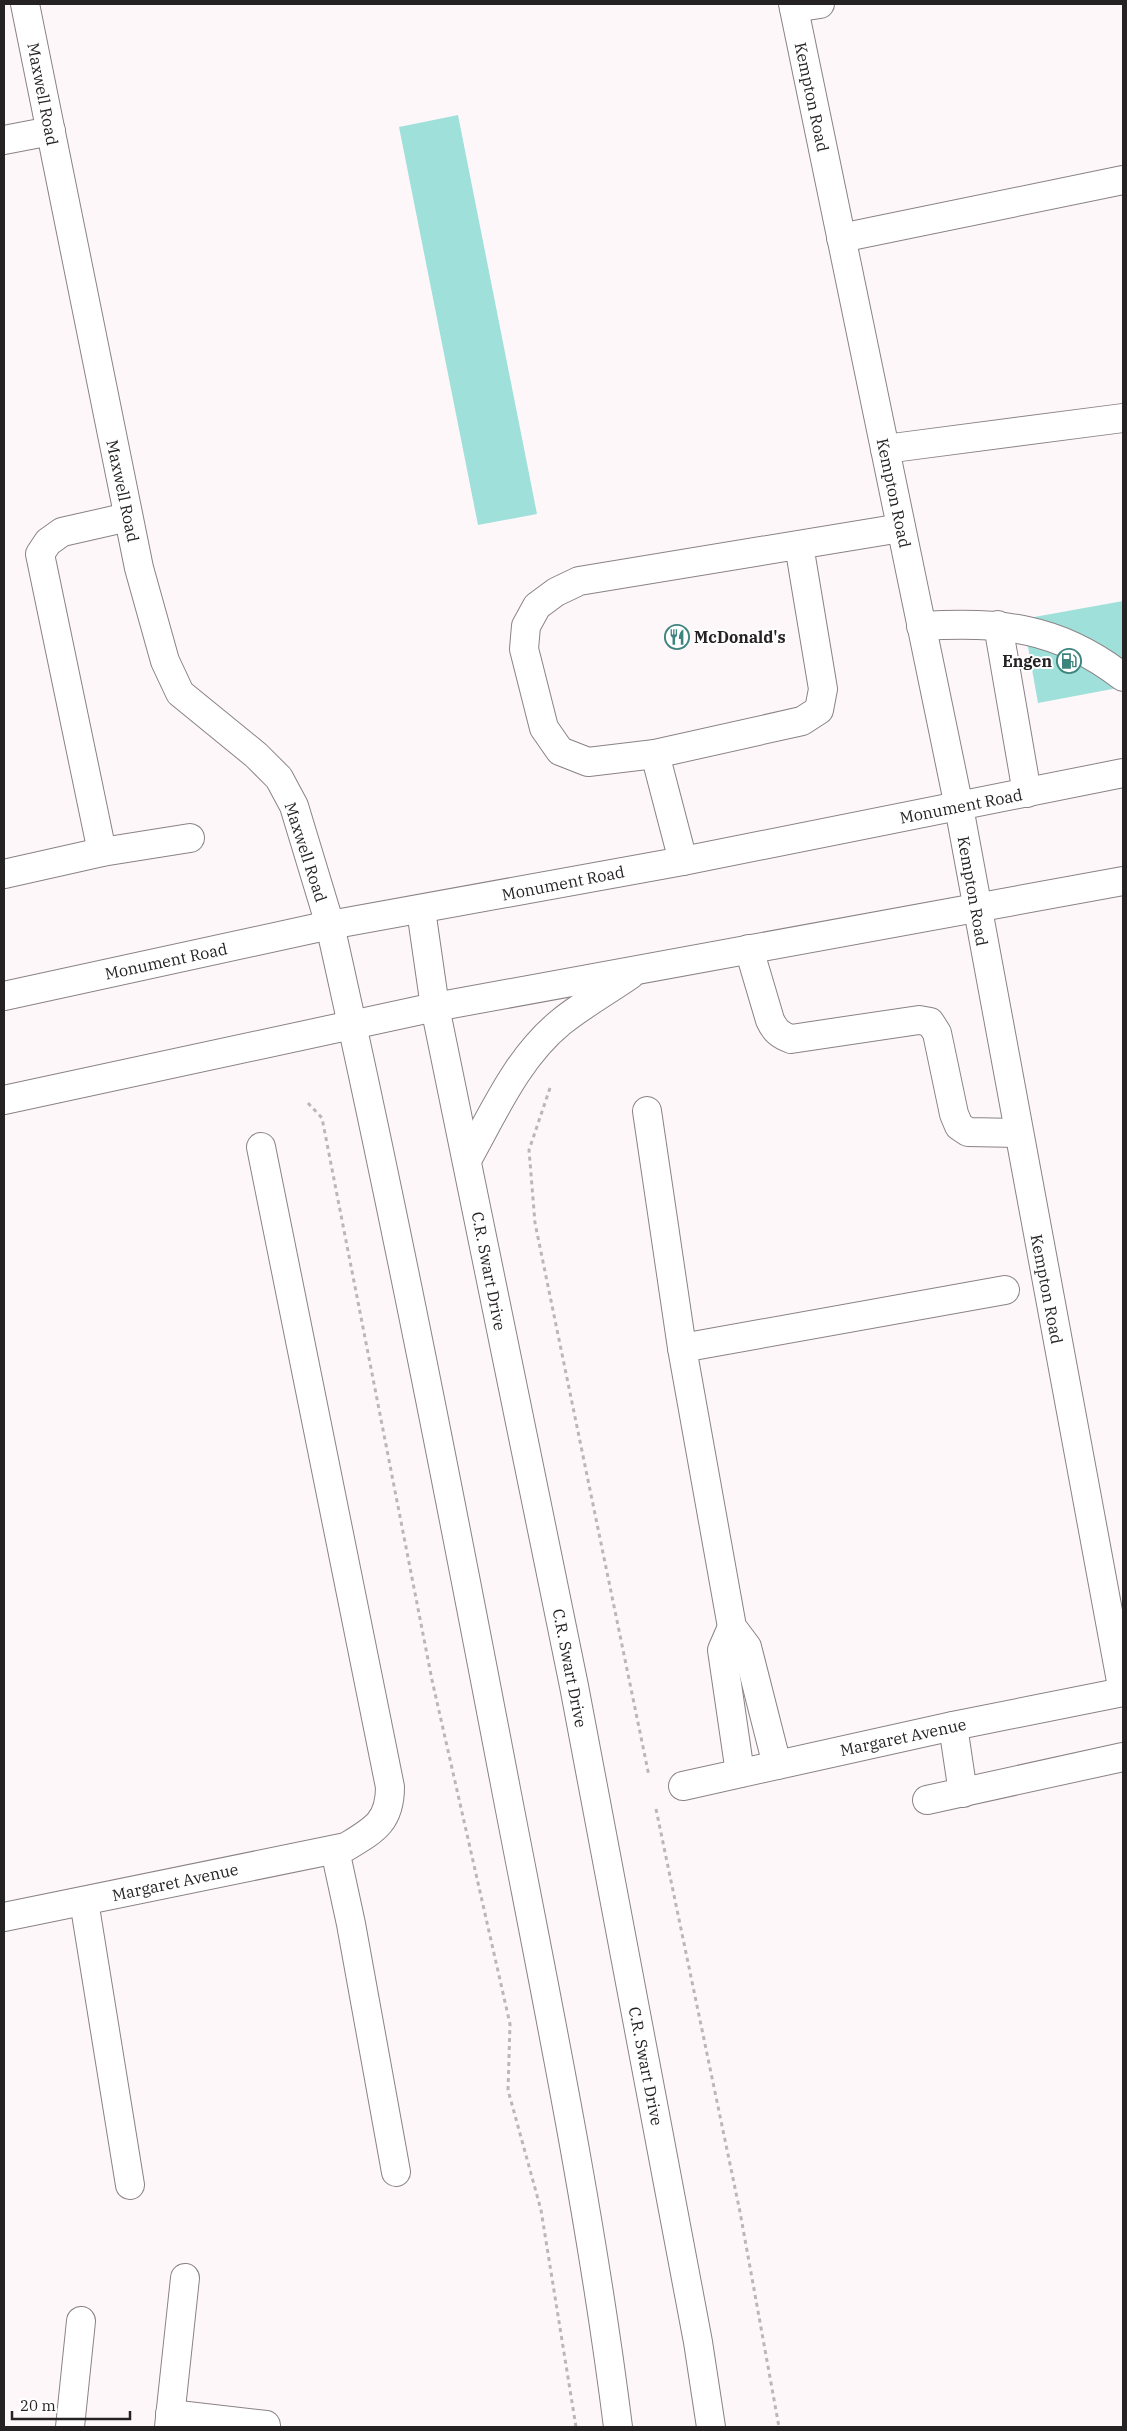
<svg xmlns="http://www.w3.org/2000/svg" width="1127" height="2431" font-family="'IBM Plex Serif',serif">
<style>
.building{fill:#9fe1da}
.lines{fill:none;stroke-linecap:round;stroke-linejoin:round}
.minor-casing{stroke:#8a8286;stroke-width:30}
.major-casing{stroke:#8a8286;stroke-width:30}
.path{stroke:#bcb6b9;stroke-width:3;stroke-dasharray:4 4;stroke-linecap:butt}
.minor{stroke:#fff;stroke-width:28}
.major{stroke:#fff;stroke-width:28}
.labels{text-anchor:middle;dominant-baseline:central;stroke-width:4;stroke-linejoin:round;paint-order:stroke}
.street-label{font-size:16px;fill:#252224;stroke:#fff}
.poi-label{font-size:16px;font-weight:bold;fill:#252224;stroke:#fff;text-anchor:start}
</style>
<rect width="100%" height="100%" fill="#fef7fa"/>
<g class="building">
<path d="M 458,115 L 537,514 L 478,525 L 399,127 Z"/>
<path d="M 1123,601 L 1123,687 L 1038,703 L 1023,619 Z"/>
</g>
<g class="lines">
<defs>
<g id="minor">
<path d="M 25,4 L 139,568 L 165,661 L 180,693 L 256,755 L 279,778 L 294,806 L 330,925"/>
<path d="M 793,4 L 959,807 L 1123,1692"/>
<path d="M 794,8 L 820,4"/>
<path d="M 4,140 L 51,131"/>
<path d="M 841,238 L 1123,180"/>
<path d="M 885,449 L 1123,418"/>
<path d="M 799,545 L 823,689 L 819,710 L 802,721 L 655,754 L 588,762 L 560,751 L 544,728 L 524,649 L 526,626 L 537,606 L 556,592 L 579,581 L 901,528"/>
<path d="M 998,625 L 1027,793"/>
<path d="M 921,626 C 1001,622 1057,626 1123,677"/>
<path d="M 655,754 L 683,861"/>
<path d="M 102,852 L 40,554 L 48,542 L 62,532 L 128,517"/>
<path d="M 4,874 L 102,852 L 190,838"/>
<path d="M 749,949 L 770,1020 C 775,1031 780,1035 791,1039 L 919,1020 L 930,1022 L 937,1033 L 954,1114 L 959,1126 L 968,1132 L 1018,1133"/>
<path d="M 647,1111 L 682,1348 L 732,1627 L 747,1647 L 777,1765"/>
<path d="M 682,1348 L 1005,1290"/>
<path d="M 732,1627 L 722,1650 L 740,1773"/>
<path d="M 953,1726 L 963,1793"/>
<path d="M 683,1786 L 953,1726 L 1123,1692"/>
<path d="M 927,1800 L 1123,1757"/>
<path d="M 335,1850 L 351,1924 L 396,2172"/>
<path d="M 84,1901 L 130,2185"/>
<path d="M 4,1917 L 346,1847 C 374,1830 390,1822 390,1787 L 261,1147"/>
<path d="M 170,2414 L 266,2425"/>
<path d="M 70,2427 L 81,2321"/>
<path d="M 169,2427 L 185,2278"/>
</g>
<g id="major">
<path d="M 421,910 L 435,1007 L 574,1686 L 698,2342 L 711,2427"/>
<path d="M 330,925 C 394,1210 450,1497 505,1784 C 546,1997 591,2212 618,2427"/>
<path d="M 4,996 L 330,925 L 683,861 L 1123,773"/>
<path d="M 4,1100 L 435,1007 L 1123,881"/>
<path d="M 467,1160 C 494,1112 517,1058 561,1022 C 582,1005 607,991 630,975"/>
</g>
</defs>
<use href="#minor" class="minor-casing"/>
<use href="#major" class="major-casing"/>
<g class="path">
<path d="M 550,1088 L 529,1150 L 535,1223 L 649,1776"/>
<path d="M 308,1103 L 322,1118 L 432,1680 L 510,2024 L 508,2090 L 541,2210 L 576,2427"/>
<path d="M 656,1809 L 740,2212 L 779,2427"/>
</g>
<use href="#minor" class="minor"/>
<use href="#major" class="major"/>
</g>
<defs>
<symbol id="restaurant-ring" viewBox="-11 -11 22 22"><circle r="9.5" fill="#fff" stroke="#3d847e" stroke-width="1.5"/><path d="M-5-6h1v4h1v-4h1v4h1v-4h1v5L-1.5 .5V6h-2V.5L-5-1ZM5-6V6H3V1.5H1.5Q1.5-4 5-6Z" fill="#3d847e"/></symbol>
<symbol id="fuel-ring" viewBox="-11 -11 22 22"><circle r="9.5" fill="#fff" stroke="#3d847e" stroke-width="1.5"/><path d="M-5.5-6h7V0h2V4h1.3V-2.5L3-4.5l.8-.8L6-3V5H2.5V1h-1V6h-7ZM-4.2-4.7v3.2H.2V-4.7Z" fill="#3d847e"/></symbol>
</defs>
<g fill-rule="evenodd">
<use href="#restaurant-ring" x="663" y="623" width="28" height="28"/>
<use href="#fuel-ring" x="1055" y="647" width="28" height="28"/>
</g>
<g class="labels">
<g class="street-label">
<text transform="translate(43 94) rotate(79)">Maxwell Road</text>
<text transform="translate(812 97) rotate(78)">Kempton Road</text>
<text transform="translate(123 491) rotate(78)">Maxwell Road</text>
<text transform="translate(894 493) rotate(78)">Kempton Road</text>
<text transform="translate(961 806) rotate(-11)">Monument Road</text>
<text transform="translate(306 852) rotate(72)">Maxwell Road</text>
<text transform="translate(563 883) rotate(-11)">Monument Road</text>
<text transform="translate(973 891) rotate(80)">Kempton Road</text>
<text transform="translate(166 961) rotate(-12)">Monument Road</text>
<text transform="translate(489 1271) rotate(79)">C.R. Swart Drive</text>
<text transform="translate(1047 1289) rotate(79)">Kempton Road</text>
<text transform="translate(570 1668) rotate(79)">C.R. Swart Drive</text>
<text transform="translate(903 1737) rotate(-12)">Margaret Avenue</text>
<text transform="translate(175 1882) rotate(-12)">Margaret Avenue</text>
<text transform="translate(646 2066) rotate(79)">C.R. Swart Drive</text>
</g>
<g class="poi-label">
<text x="694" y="637">McDonald's</text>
<text x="1052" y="661" text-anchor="end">Engen</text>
</g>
</g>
<rect width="1127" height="2431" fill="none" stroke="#252224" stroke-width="10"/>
<path d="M12 2411v8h118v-8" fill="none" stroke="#252224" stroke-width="2.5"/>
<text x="20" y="2411" font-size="15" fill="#252224" stroke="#ffffff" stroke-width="4" paint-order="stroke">20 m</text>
</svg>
